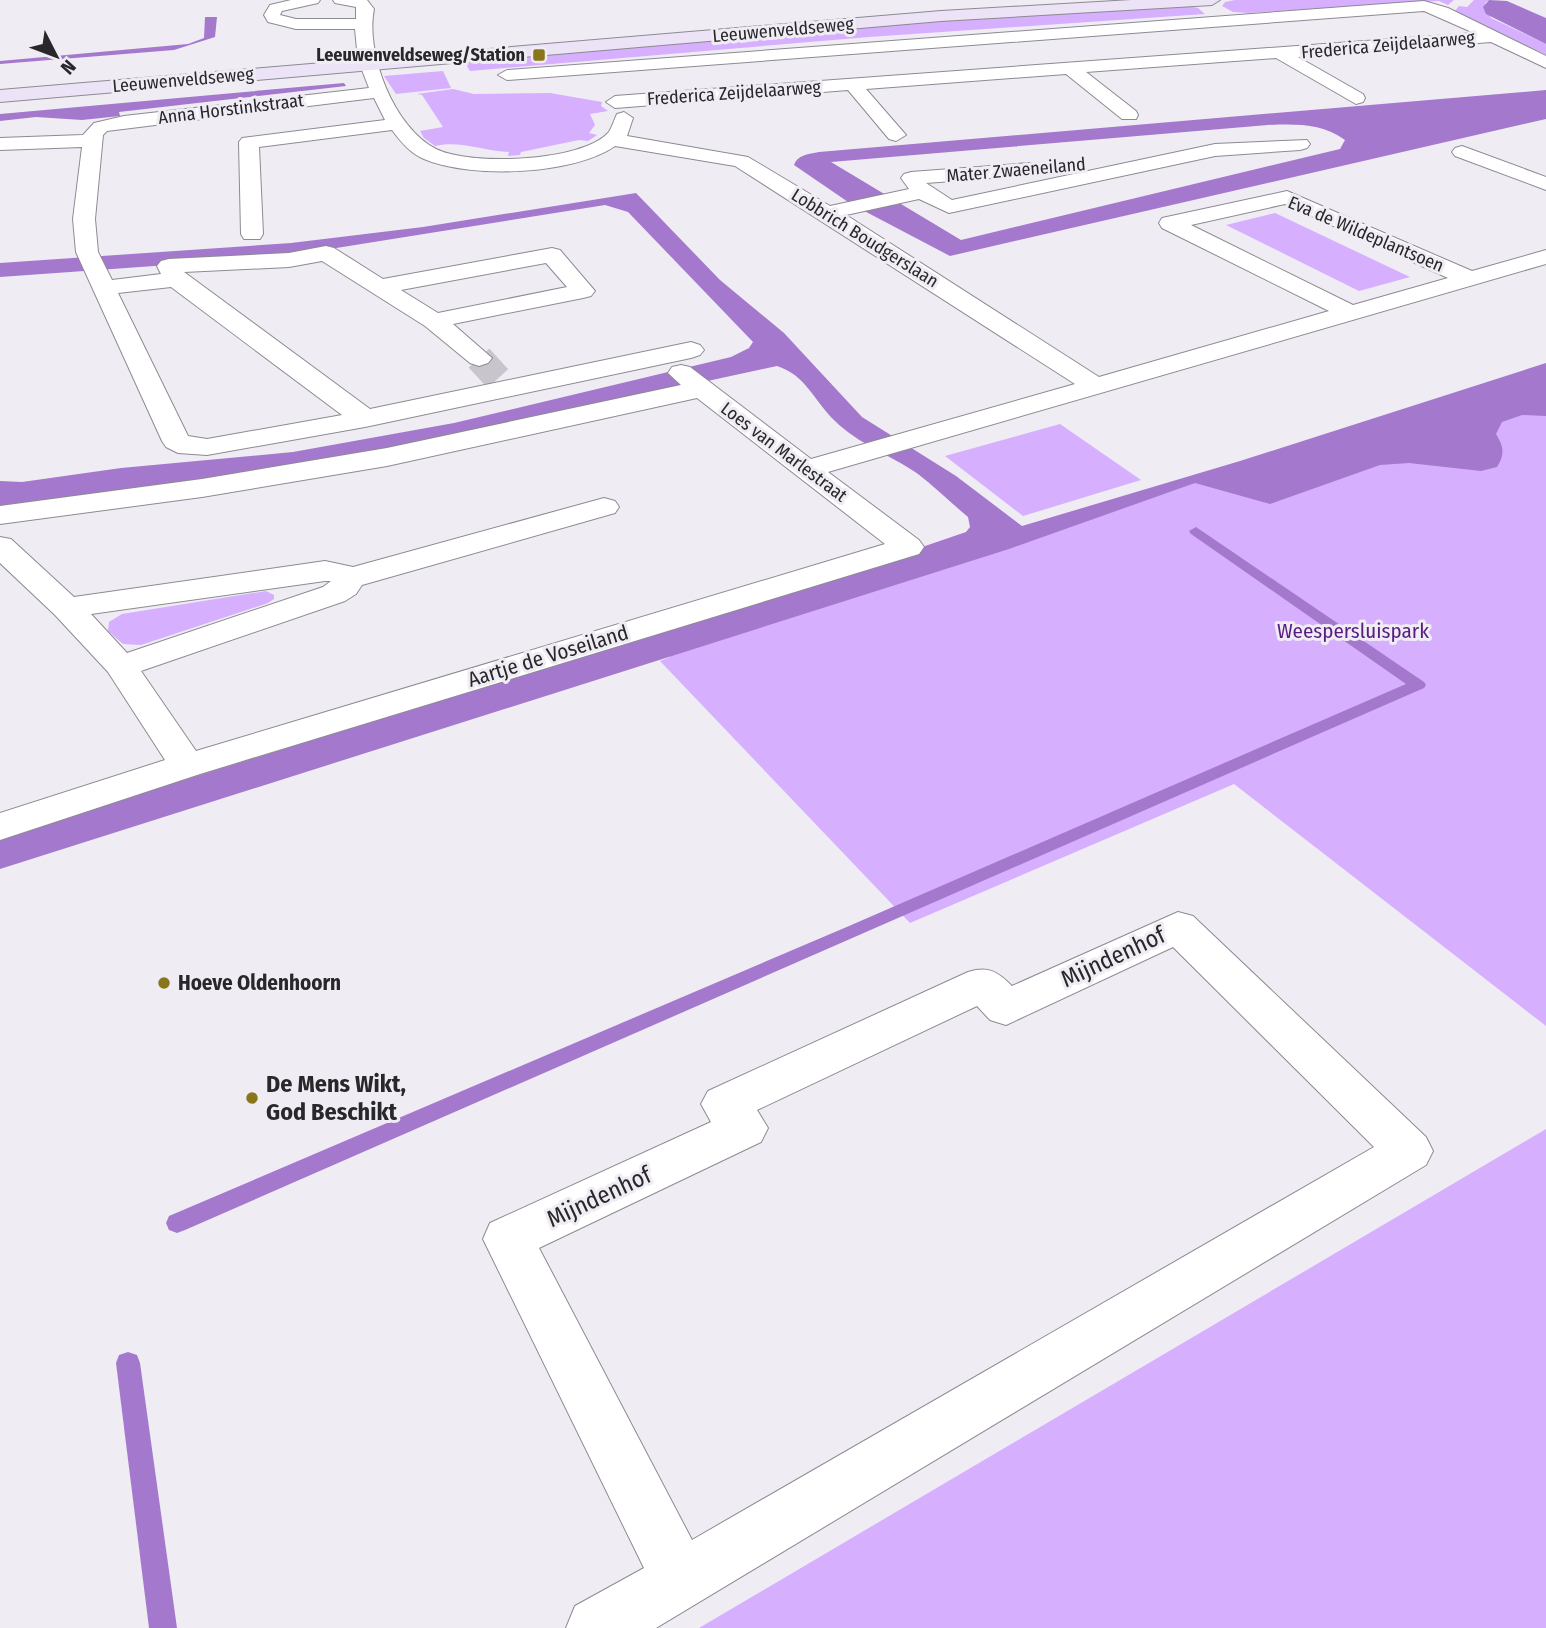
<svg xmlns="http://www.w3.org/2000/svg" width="1546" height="1628" font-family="'Fira Sans Condensed',sans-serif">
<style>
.green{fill:#d6afff}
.water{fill:#a479cd;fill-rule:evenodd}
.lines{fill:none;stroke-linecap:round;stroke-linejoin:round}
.stream{fill:#a479cd;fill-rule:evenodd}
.street-tunnel{stroke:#c8c5cc;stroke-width:28;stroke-dasharray:28 14;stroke-linecap:butt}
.street-casing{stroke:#8d8a92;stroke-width:2}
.secondary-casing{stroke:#8d8a92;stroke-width:2}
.street{fill:#fff;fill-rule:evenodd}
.secondary{fill:#ece3f6;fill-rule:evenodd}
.poi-dot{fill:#8a761a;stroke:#f0ecf4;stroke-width:2.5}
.labels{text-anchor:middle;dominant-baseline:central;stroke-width:6;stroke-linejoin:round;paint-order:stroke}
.far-street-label{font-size:18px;fill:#28272a;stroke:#f0ecf4}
.far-poi-label{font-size:18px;font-weight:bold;fill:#28272a;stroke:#f0ecf4;text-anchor:end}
.park-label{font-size:21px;fill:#571d81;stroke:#f0ecf4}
.street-label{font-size:21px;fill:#28272a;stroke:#f0ecf4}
.poi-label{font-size:21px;font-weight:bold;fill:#28272a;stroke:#f0ecf4;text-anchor:start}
.near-street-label{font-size:24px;fill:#28272a;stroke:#f0ecf4}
.near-poi-label{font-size:24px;font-weight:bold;fill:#28272a;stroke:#f0ecf4;text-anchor:start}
</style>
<rect width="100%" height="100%" fill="#f0ecf4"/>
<g class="green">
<path d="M 1235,0 L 1454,0 L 1448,5 L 1439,1 L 1248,13 L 1233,12 L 1222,6 L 1225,2 Z"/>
<path d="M 1474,0 L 1489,0 L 1485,3 L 1491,18 L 1546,44 L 1546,55 L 1455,11 L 1459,6 L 1467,7 Z"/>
<path d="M 1183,5 L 1198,8 L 1205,14 L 869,37 L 470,71 L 465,63 L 911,21 Z"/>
<path d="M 443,71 L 451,88 L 396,94 L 384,76 Z"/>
<path d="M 453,89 L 474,94 L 550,93 L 602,102 L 601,106 L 608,111 L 590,114 L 595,125 L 589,133 L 597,135 L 588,141 L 579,140 L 521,152 L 520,155 L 508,156 L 509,152 C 484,151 458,140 435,146 L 424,138 L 420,131 L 443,127 L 422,95 L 417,94 Z"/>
<path d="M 1275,213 L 1410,277 L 1359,291 L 1226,225 Z"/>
<path d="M 1546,370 L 1546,1026 L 1234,784 L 910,923 L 660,661 L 670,657 L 659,645 Z"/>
<path d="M 1060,424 L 1141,480 L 1023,516 L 945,456 Z"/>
<path d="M 266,591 L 274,595 L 274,599 L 268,603 L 141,645 L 123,644 L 108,631 L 109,622 L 122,614 Z"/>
<path d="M 1546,1129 L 1546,1628 L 699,1628 Z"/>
</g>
<g class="water">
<path d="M 1489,0 L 1507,1 L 1546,18 L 1546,44 L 1486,14 L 1483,7 Z"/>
<path d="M 205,17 L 217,17 L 215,37 L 174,50 L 0,64 L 0,61 L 188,44 L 204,38 Z"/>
<path d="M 344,83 L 346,86 L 119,112 L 120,116 L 82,120 L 36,117 L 0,121 L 0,114 Z"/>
<path d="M 1546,90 L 1546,119 L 950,256 L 851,204 L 794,165 C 797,155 809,154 819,152 ZM 1268,125 C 1296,124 1321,123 1345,140 L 1340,149 L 961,240 L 831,162 Z"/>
<path d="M 636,193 L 720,280 L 784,333 L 862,417 L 956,476 L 1022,526 L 1240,461 L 1546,363 L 1546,416 L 1522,415 L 1502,422 L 1496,434 C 1504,447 1505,454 1497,467 L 1481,471 L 1409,463 L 1380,465 L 1270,504 L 1195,483 L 1009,549 L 0,869 L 0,837 L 820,582 L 966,532 L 970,527 L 968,517 C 951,503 935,487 918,474 C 891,455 858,444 835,421 C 814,401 806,375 777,366 L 302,469 L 0,508 L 0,481 L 22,482 L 121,468 L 293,452 L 454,423 L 731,357 L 749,348 L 753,342 L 628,212 L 605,205 L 280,257 L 0,277 L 0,263 L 291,243 L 423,227 Z"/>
</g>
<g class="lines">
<g class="stream">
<path d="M 1196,527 L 1424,682 L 1426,685 L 1424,688 L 185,1230 L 177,1233 L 169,1230 L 166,1223 L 169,1216 L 849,926 L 1406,684 L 1191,534 L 1189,531 Z"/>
<path d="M 128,1352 L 137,1355 L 140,1363 L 177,1628 L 149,1628 L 116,1363 L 119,1355 Z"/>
</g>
<path class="street-tunnel" d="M 479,358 L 500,381"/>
<defs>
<g id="street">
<path d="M 291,0 L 320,0 L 318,3 L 282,11 L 280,15 L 296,19 L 356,19 L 356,7 L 335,3 L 333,0 L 367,0 L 374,9 C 365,53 394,128 436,149 C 470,166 581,162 608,133 C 612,128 614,120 617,114 L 624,112 L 633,118 L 627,136 L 748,157 L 830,206 L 909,189 L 901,178 L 904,174 L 911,172 L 1031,163 L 1038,165 L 1041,169 L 1038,173 L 1031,175 L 926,183 L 952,200 L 1215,144 L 1307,140 L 1310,144 L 1307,148 L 1300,150 L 1215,156 L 949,213 L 919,199 L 846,215 L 1099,377 L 1329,311 L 1162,228 L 1159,223 L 1162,218 L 1287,191 L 1472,271 L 1546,250 L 1546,264 L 828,472 L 919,540 L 924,547 L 919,554 L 200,774 L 0,840 L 0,813 L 165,760 L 108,672 L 55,615 L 0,563 L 0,537 L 11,539 L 74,597 L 325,561 L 353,567 L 604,498 L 615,501 L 619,507 L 615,513 L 362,585 L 356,594 L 345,601 L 141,671 L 196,751 L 885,544 L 697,398 L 387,466 L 202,497 L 0,524 L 0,506 L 202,479 L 387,448 L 681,385 L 668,373 L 672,367 L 681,365 L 690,367 L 811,459 L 1075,384 L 735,166 L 615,146 C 574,175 471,179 424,159 C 411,154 401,142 392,130 L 259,147 L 263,234 L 260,239 L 244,239 L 241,234 L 239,142 L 242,138 L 385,120 L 374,98 L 107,131 L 103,135 L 95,219 L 98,252 L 112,280 L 161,274 L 157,266 L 161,261 L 169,259 L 289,253 L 326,246 L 334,248 L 383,279 L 552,248 L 560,250 L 595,291 L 591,296 L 583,298 L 453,324 L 492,358 L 488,363 L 479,366 L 470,363 L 425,326 L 322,261 L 289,267 L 184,272 L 370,409 L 691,342 L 700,345 L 704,350 L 700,355 L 691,358 L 365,427 L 207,455 L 178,453 L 166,447 L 162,441 L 76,252 L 73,219 L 82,147 L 0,150 L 0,138 L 83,135 L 94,123 L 124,116 L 369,88 L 358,60 L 355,29 L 296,29 L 268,22 L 264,15 L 270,5 ZM 1285,204 L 1448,278 L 1353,305 L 1191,225 ZM 546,263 L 567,287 L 438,313 L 401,290 ZM 171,287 L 342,415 L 207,439 L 188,436 L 118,293 ZM 325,581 L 331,581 L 323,587 L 127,653 L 91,614 Z"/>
<path d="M 1424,1 L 1448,8 L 1546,56 L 1546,68 L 1491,42 L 1298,57 L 1363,94 L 1365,98 L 1363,102 L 1356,104 L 1276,58 L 1086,72 L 1136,111 L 1138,115 L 1136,119 L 1122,119 L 1066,74 L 866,89 L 906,135 L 896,141 L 889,139 L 848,90 L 615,108 L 606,102 L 615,96 L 1474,33 L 1424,11 L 507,80 L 498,75 L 507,70 Z"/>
<path d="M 1462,146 L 1546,177 L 1546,190 L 1455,156 L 1452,152 L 1455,148 Z"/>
<path d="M 1178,912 L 1193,916 L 1426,1137 L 1433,1151 L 1426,1165 L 656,1628 L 566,1628 L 575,1606 L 644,1568 L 483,1239 L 490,1223 L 711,1122 L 701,1104 L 708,1091 L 968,972 C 988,966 997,971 1012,986 ZM 1173,947 L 1374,1147 L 692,1540 L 539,1248 L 761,1142 L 768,1128 L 757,1110 L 977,1006 L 990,1020 L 1006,1025 Z"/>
</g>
<path id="secondary" d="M 1132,0 L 1220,0 L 1212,5 L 941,21 L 0,102 L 0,90 L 941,11 Z"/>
</defs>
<use href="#street" class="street-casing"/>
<use href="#secondary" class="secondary-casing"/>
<use href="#street" class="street"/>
<use href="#secondary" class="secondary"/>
</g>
<g class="poi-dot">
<rect x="532" y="48" width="14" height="14" rx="3.5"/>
<circle cx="164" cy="983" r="7"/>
<circle cx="252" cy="1098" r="7"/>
</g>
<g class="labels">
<g class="far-street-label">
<text transform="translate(783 30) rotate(-5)">Leeuwenveldseweg</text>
<text transform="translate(1388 45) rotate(-5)">Frederica Zeijdelaarweg</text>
<text transform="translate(183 80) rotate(-5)">Leeuwenveldseweg</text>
<text transform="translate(734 93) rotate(-4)">Frederica Zeijdelaarweg</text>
<text transform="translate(231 109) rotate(-7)">Anna Horstinkstraat</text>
<text transform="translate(1016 170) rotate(-5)">Mater Zwaeneiland</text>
<text transform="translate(1366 234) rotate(23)">Eva de Wildeplantsoen</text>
<text transform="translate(865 238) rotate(32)">Lobbrich Boudgerslaan</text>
<text transform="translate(784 452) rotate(37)">Loes van Marlestraat</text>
</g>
<g class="far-poi-label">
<text x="525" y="55">Leeuwenveldseweg/Station</text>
</g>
<g class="park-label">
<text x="1353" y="631">Weespersluispark</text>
</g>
<g class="street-label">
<text transform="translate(548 656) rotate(-17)">Aartje de Voseiland</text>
</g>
<g class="poi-label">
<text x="178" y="983">Hoeve Oldenhoorn</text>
</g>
<g class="near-street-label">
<text transform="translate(1113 957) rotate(-25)">Mijndenhof</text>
<text transform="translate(599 1197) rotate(-25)">Mijndenhof</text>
</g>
<g class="near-poi-label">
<text x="266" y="1084">De Mens Wikt,<tspan x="266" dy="28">God Beschikt</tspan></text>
</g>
</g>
<g transform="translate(56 56) rotate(132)" stroke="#f0ecf4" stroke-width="5" paint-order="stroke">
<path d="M0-5L12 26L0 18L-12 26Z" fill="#28272a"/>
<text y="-10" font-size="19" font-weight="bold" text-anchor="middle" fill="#28272a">N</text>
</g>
</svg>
